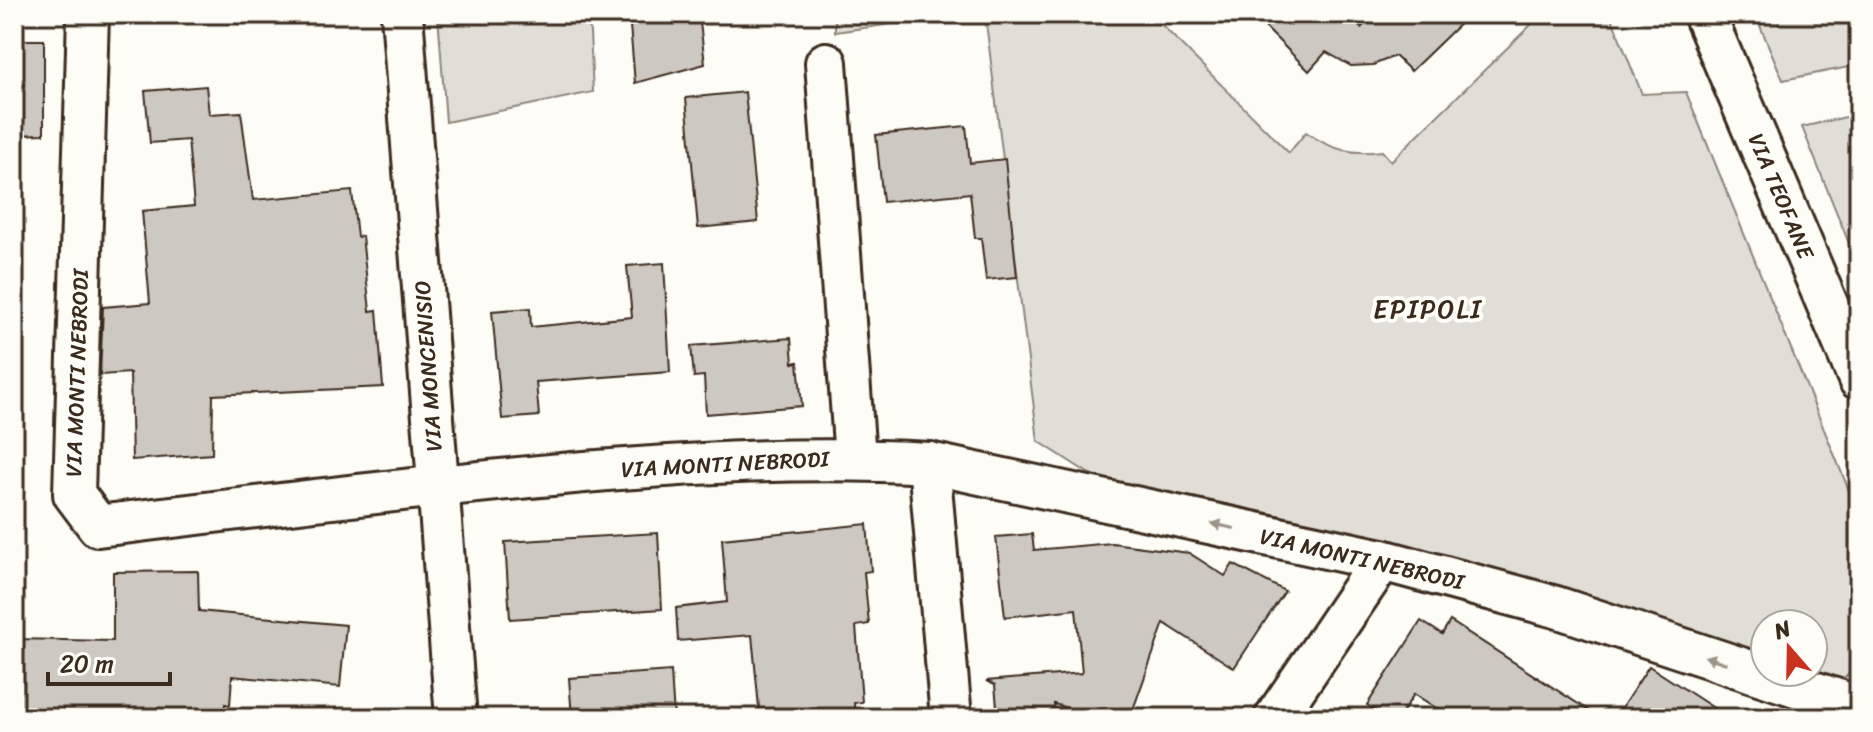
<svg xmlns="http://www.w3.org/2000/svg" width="1873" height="732" font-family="Sriracha,sans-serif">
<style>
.green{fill:#e1ded7;stroke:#8e847a;stroke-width:2}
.building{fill:#cdc8c2;stroke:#3b2a1e;stroke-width:2}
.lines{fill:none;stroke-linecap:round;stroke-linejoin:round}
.minor-casing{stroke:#3b2a1e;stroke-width:46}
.minor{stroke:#fdfcf7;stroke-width:40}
.oneway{fill:#9c938a}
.labels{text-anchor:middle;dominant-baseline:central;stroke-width:8;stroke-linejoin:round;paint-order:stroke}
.street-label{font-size:22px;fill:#3b2a1e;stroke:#fdfcf7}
.quarter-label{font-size:26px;letter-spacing:2px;fill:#3b2a1e;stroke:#fdfcf7}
</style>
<rect width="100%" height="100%" fill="#fdfcf7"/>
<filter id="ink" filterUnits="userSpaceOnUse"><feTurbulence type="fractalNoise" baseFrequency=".0125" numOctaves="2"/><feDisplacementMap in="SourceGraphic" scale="16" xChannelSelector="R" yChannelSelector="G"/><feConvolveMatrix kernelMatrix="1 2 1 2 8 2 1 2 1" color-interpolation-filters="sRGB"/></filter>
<g filter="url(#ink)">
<g class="green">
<path d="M 438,14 L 589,14 L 593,92 L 446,122 Z"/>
<path d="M 835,14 L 961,14 L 835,32 Z"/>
<path d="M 985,14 L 1151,14 L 1289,153 L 1306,132 C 1331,150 1352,155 1382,151 L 1391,161 L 1542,14 L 1610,14 L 1642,94 L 1686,92 L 1859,515 L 1859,663 L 1841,682 L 1813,672 L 1813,624 L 1765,624 L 1765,657 L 1147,493 L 1088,473 L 1038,441 Z"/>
<path d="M 1755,14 L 1859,14 L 1859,65 L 1783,80 Z"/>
<path d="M 1859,114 L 1859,268 L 1802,127 Z"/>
</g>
<g class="building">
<path d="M 629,14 L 699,14 L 705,64 L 635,83 Z"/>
<path d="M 1252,14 L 1347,14 L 1361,28 L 1374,14 L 1470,14 L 1411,71 L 1395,56 L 1373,65 L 1351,66 L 1326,52 L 1309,71 Z"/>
<path d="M 14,40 L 44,40 L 44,134 L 14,135 Z"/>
<path d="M 206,86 L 209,114 L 241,112 L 253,200 L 352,191 L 357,237 L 362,236 L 370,311 L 377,310 L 383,387 L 213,395 L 212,454 L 132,460 L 130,373 L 100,375 L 103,307 L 150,303 L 142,211 L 194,206 L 188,140 L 150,143 L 145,91 Z"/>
<path d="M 745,92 L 758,222 L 698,228 L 686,98 Z"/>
<path d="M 966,126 L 970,163 L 1005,159 L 1017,277 L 986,280 L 981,238 L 975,238 L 970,193 L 883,202 L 876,135 Z"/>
<path d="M 664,263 L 670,372 L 536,382 L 539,416 L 502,419 L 492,311 L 530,308 L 531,327 L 632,317 L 627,266 Z"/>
<path d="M 791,338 L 793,363 L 798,362 L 802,406 L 706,414 L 704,376 L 694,377 L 691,346 Z"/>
<path d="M 867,524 L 871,571 L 864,572 L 869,624 L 856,626 L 862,702 L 854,703 L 855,715 L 760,718 L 752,635 L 678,641 L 676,608 L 727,602 L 722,539 Z"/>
<path d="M 658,533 L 662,609 L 510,619 L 505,542 Z"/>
<path d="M 1032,534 L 1034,550 L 1112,543 L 1189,553 L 1225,576 L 1233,564 L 1285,591 L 1234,668 L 1164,623 L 1130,718 L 1099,718 L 1054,704 L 1055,718 L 998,718 L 995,685 L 986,681 L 1082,673 L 1076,609 L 1005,617 L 996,537 Z"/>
<path d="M 198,571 L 199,611 L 346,625 L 340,687 L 232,676 L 230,705 L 225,704 L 224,718 L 16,718 L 19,678 L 14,678 L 14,639 L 113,641 L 113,572 Z"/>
<path d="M 1421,621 L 1442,634 L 1450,621 L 1600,718 L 1452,718 L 1414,694 L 1399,718 L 1388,718 L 1367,705 Z"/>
<path d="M 1649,666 L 1729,718 L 1615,718 Z"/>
<path d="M 671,671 L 674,718 L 572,718 L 569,678 Z"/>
</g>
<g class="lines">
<defs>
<g id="minor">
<path d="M 88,14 L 74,494 L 98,526 C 256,507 414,487 573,473 C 691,463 810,456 929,463 L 1382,560 L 1556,607 L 1844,702"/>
<path d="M 402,14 L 456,718"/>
<path d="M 1704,14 L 1859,379"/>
<path d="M 826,63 L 855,458"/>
<path d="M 929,463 L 951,718"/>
<path d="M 1275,718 L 1382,560"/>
</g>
</defs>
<use href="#minor" class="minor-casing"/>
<use href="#minor" class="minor"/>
</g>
<defs><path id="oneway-solid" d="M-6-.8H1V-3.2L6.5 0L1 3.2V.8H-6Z" transform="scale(2)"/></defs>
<g class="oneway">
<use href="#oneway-solid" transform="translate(1223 526) rotate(-168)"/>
<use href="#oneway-solid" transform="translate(1716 660) rotate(-162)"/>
</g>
</g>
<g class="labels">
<g class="street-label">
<text transform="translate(1781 196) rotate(67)">VIA TEOFANE</text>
<text transform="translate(428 366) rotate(-94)">VIA MONCENISIO</text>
<text transform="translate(77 373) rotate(-88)">VIA MONTI NEBRODI</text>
<text transform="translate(725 464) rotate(-3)">VIA MONTI NEBRODI</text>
<text transform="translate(1362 559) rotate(13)">VIA MONTI NEBRODI</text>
</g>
<g class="quarter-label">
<text x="1428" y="309">EPIPOLI</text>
</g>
</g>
<rect width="1873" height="732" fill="none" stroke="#fdfcf7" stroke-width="48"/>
<rect x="24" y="24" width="1825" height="684" fill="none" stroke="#3b2a1e" stroke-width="3" filter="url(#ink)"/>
<g transform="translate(1789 648) rotate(340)"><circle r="38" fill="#fdfcf7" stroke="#afa8a0" stroke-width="2"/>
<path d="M0-6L14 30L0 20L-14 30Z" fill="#c8321e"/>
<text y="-12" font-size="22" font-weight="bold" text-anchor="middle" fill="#3b2a1e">N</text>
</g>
<path d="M48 672v12h122v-12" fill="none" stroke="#3b2a1e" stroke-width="4"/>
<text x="60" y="672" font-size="24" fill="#3b2a1e" stroke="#fdfcf7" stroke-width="6" paint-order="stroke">20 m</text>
</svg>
